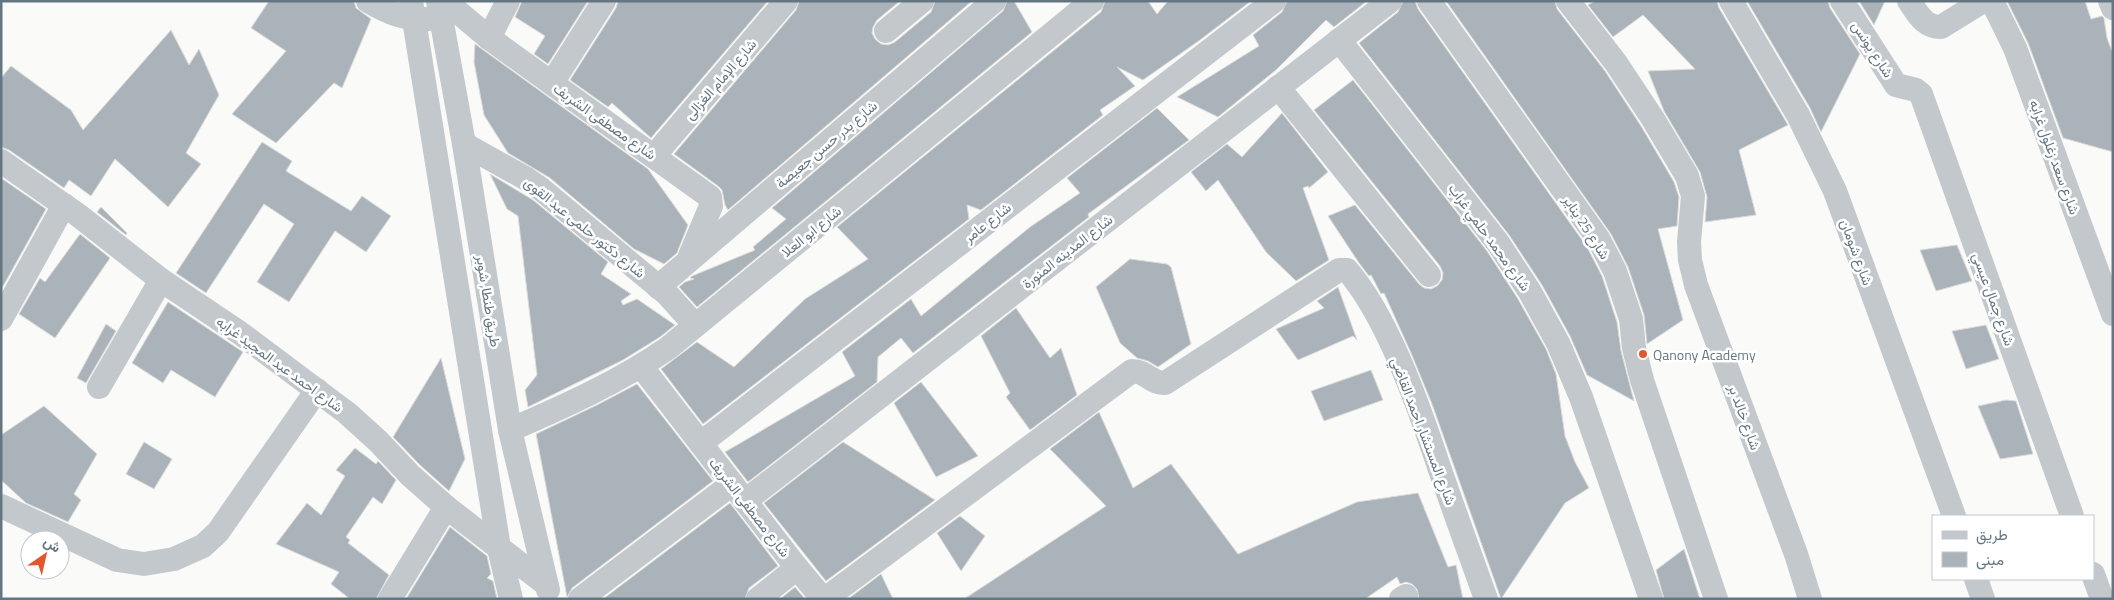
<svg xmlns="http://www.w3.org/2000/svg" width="2114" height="600" font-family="'Titillium Web',Vazirmatn,sans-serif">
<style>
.building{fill:#aab3b9;stroke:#dcdcda}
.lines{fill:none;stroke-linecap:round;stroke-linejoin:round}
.minor{stroke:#c3c8cc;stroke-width:24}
.poi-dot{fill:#e4572e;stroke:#fff;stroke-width:2}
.labels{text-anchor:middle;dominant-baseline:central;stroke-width:5;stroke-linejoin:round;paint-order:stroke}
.street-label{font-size:14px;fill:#657683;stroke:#fff}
.poi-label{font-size:14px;fill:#657683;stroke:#fff;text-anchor:start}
</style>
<rect width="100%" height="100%" fill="#fafaf8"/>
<g class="building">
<path d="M 269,1 L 354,1 L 356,8 L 371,19 L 342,88 L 334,83 L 276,143 L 232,114 L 286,51 L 251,28 Z"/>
<path d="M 522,1 L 588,1 L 548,64 L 534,54 L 545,36 L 515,17 Z"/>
<path d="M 618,1 L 768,1 L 651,138 L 612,103 L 608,107 L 570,80 L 616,8 Z"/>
<path d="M 799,1 L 900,1 L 877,20 L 873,27 L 872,33 L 875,39 L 881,44 L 888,45 L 895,42 L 931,12 L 935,1 L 972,1 L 728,210 L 725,205 L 722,190 L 718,186 L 674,154 L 796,10 Z"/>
<path d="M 1007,1 L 1014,1 L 1032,32 L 697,307 L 679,287 L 685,282 L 694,279 L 690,278 L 692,276 L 755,250 L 753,247 L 786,219 L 772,208 L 1003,11 Z"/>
<path d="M 1105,1 L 1148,1 L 1157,14 L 1168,1 L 1251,1 L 1200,40 L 1143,80 L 1117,67 L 1135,86 L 1100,110 L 1103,115 L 981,210 L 967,205 L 969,219 L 703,424 L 661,369 L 697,342 L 734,367 L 805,299 L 868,259 L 837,227 L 1101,12 Z"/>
<path d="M 1287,1 L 1367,1 L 1334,27 L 1326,20 L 1276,70 L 1218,117 L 1177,97 L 1259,46 L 1253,35 L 1282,12 Z"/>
<path d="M 1403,1 L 1415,1 L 1418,9 L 1587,247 L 1602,276 L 1617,322 L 1621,351 L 1634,401 L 1587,375 L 1570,336 L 1542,285 L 1509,235 L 1359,43 L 1398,12 Z"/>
<path d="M 1446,1 L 1555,1 L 1557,9 L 1605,71 L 1641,126 L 1674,182 L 1679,197 L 1677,226 L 1658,229 L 1683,320 L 1647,344 L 1644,315 L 1628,267 L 1611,234 Z"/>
<path d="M 1595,1 L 1717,1 L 1719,8 L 1788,125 L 1739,150 L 1756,215 L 1705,222 L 1707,197 L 1700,172 L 1664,111 L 1648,71 L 1695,69 L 1643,15 L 1613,37 L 1588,5 Z"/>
<path d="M 1747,1 L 1828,1 L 1830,8 L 1860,54 L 1821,132 L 1810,108 Z"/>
<path d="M 1859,1 L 1885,1 L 1874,25 Z"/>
<path d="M 2007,1 L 2085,1 L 2091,19 L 2102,16 L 2104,18 L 2107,38 L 2113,54 L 2113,152 L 2063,138 L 2028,43 Z"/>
<path d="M 171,30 L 189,65 L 199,49 L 219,95 L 186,153 L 201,164 L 168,207 L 115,159 L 91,196 L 69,180 L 64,188 L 9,150 L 1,147 L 1,78 L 11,66 L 71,110 L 83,130 Z"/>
<path d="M 475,44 L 648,169 L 688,225 L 677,253 L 664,264 L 634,249 L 550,178 L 508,153 L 484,115 L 474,62 Z"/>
<path d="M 1353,80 L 1487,251 L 1518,299 L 1546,349 L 1556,374 L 1565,436 L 1575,462 L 1589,488 L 1565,503 L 1501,599 L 1432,404 L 1411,353 L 1384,293 L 1381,294 L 1371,275 L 1369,276 L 1359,263 L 1328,216 L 1355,205 L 1419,284 L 1424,288 L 1431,289 L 1437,286 L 1442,280 L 1443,273 L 1440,266 L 1314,110 Z"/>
<path d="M 1157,108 L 1189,140 L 1088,214 L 1089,217 L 913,353 L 901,338 L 878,357 L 877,382 L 748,482 L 725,452 L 855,376 L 842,352 L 911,299 L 921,316 L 1030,227 L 1080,193 L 1067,178 Z"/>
<path d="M 1282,113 L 1328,172 L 1309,188 L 1308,186 L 1303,188 L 1329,260 L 1296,281 L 1266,252 L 1218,180 L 1206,191 L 1191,172 L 1227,144 L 1242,157 Z"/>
<path d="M 262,142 L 292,161 L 286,171 L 351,211 L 362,196 L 391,216 L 366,252 L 335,231 L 289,302 L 257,282 L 294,224 L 264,204 L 206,293 L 176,273 Z"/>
<path d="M 490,174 L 533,200 L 608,262 L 601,274 L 631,294 L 621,301 L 623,305 L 637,299 L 675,325 L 660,337 L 623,360 L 528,407 L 525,390 L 537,375 L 518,216 L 507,209 Z"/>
<path d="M 1,178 L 46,209 L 1,290 Z"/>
<path d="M 101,207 L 127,233 L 126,235 L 97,212 Z"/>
<path d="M 80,234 L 110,258 L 55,338 L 19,314 L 40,278 L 45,282 Z"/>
<path d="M 1957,245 L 1972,281 L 1936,291 L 1920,250 Z"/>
<path d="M 1130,259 L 1167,264 L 1171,267 L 1191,344 L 1158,367 L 1148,361 L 1137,358 L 1120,343 L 1096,287 Z"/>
<path d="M 1338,287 L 1357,340 L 1353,336 L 1298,360 L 1276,329 L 1324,308 L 1317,301 Z"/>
<path d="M 168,302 L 243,352 L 215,397 L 171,370 L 163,383 L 132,363 Z"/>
<path d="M 1016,308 L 1050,358 L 1061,348 L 1077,395 L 1030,430 L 1006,397 L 1010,393 L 981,336 Z"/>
<path d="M 106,324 L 116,331 L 86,383 L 77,378 Z"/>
<path d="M 1986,325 L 1999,359 L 1966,369 L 1952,331 Z"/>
<path d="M 441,358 L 465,459 L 449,491 L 420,465 L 393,437 Z"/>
<path d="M 1371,370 L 1383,400 L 1324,421 L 1311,391 Z"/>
<path d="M 921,382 L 978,456 L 936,477 L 894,403 Z"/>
<path d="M 637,384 L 713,481 L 572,588 L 567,597 L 536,434 L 597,405 Z"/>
<path d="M 2006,400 L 2016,401 L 2033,454 L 2000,459 L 1978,406 Z"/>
<path d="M 44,406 L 97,454 L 74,494 L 81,500 L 68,522 L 26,503 L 1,480 L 1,435 Z"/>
<path d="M 1099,412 L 1133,488 L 1171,464 L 1238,554 L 1357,502 L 1418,493 L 1448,567 L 1456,565 L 1463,599 L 1419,599 L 1417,589 L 1412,584 L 1406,582 L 1400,584 L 1397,577 L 1365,599 L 964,599 L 1106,506 L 1050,449 Z"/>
<path d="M 144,442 L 172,459 L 154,489 L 126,474 Z"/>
<path d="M 843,442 L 935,500 L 826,581 L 764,503 Z"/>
<path d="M 355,448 L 376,464 L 378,461 L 396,480 L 382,504 L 373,497 L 346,537 L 350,540 L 348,543 L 389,575 L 376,599 L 350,599 L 331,584 L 339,572 L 276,544 L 307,503 L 321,515 L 345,476 L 336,470 Z"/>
<path d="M 730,503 L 778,566 L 749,588 L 745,599 L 603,599 Z"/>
<path d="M 960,516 L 985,536 L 961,571 L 937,533 Z"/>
<path d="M 450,527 L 487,556 L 491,574 L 487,578 L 493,581 L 497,599 L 406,599 Z"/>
<path d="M 1684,549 L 1700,599 L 1664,599 L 1656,570 Z"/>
<path d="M 881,574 L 893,599 L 848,599 Z"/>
<path d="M 795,587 L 805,599 L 780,599 Z"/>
</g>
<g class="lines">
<g class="minor">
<path d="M 368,1 C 388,13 406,20 429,19"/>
<path d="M 411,1 L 499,548 L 511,599"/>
<path d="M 438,1 L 464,144 L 510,430 L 548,590"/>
<path d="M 445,1 L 489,38 L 710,197 L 711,206 L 690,256"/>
<path d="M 1429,1 L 1599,240 L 1615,271 L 1631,319 L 1634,348 L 1642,380 L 1716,599"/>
<path d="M 1568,1 L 1616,63 L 1653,119 L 1687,176 L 1693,196 L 1689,242 L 1690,260 L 1696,285 L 1796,554 L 1810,599"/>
<path d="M 1731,1 L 1798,115 L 1835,191 L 1954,516"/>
<path d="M 1842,1 L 1896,85 L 1916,90 L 1921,94 L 2072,516"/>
<path d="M 1909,1 C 1918,14 1924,27 1941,27 L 1983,1"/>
<path d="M 1992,1 L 2015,48 L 2113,314"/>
<path d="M 2110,1 L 2113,8"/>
<path d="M 886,31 L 922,1"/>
<path d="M 489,38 L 508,1"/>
<path d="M 1339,40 L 1498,243 L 1530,292 L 1558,343 L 1581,397 L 1651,599"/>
<path d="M 552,83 L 604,1"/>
<path d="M 1278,87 L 1429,275"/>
<path d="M 464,144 L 525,178 L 541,189 L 667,294 L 695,325"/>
<path d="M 654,156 L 786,1"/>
<path d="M 1,161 L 78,215 L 161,280 L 240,333 L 347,413 L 378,441 L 410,475 L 446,507 L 546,584"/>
<path d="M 658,287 L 994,1"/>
<path d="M 1,319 L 64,205"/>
<path d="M 641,366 L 797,568 L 823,599"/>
<path d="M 99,387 L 161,280"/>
<path d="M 510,430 C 565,406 619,382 668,348 L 1092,1"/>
<path d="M 701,443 L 1274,1"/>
<path d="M 745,501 L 1390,1"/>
<path d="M 1,506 L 117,560 L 144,564 L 174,559 L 203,546 L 218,532 L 317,390"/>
<path d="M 2093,574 L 2102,599"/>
<path d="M 1976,579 L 1983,599"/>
<path d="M 390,599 L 446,507"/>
<path d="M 580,599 L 732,484"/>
<path d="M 758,599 L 797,568"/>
<path d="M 825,599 L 1132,371 C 1147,371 1151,384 1165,383 L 1339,270 L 1347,270 C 1386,315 1416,399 1435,455 C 1451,503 1469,551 1486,599"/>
<path d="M 1401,599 L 1406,596"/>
</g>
</g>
<circle class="poi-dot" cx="1643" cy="354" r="5"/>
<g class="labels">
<g class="street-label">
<text transform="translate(1873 49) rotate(57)">شارع يونس</text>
<text transform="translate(720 79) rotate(-49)">شارع الإمام الغزالى</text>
<text transform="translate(605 121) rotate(35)">شارع مصطفى الشريف</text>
<text transform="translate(826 144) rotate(-40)">شارع بدر حسن جعيصة</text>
<text transform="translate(2055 157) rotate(70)">شارع سعد زغلول غرابه</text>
<text transform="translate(987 222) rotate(-38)">شارع عامر</text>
<text transform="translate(585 227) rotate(39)">شارع دكتور حلمى عبد القوى</text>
<text transform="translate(1587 227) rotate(57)">شارع 25 يناير</text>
<text transform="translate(811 231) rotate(-39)">شارع ابو العلا</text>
<text transform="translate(1490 237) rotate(54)">شارع محمد حلمي غراب</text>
<text transform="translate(1067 251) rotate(-38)">شارع المدينه المنورة</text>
<text transform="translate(1857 252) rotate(70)">شارع شومان</text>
<text transform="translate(1994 299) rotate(70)">شارع جمال عيسي</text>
<text transform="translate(489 301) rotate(81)">طريق طنطا, شوبر</text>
<text transform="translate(280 364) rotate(36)">شارع احمد عبد المجيد غرابه</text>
<text transform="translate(1745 417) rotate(70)">شارع خالد بر</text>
<text transform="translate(1424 431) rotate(69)">شارع المستشار احمد القاضي</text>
<text transform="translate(750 507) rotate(52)">شارع مصطفى الشريف</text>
</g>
<g class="poi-label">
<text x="1653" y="354">Qanony Academy</text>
</g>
</g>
<rect width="2114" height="600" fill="none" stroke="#657683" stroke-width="5"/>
<rect x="1932" y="515" width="162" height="65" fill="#ffffff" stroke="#c1c8cd"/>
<rect x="1942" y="531" width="25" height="8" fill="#c3c8cc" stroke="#c1c8cd"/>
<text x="1976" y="540" font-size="15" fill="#657683">طريق</text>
<rect x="1942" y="552" width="25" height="15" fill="#aab3b9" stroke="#c1c8cd"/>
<text x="1976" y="565" font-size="15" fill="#657683">مبنى</text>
<g transform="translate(45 555) rotate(34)"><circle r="24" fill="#ffffff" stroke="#c1c8cd"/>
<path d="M0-4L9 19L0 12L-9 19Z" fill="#e4572e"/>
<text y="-8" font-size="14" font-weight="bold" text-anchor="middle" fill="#657683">ش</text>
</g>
</svg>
